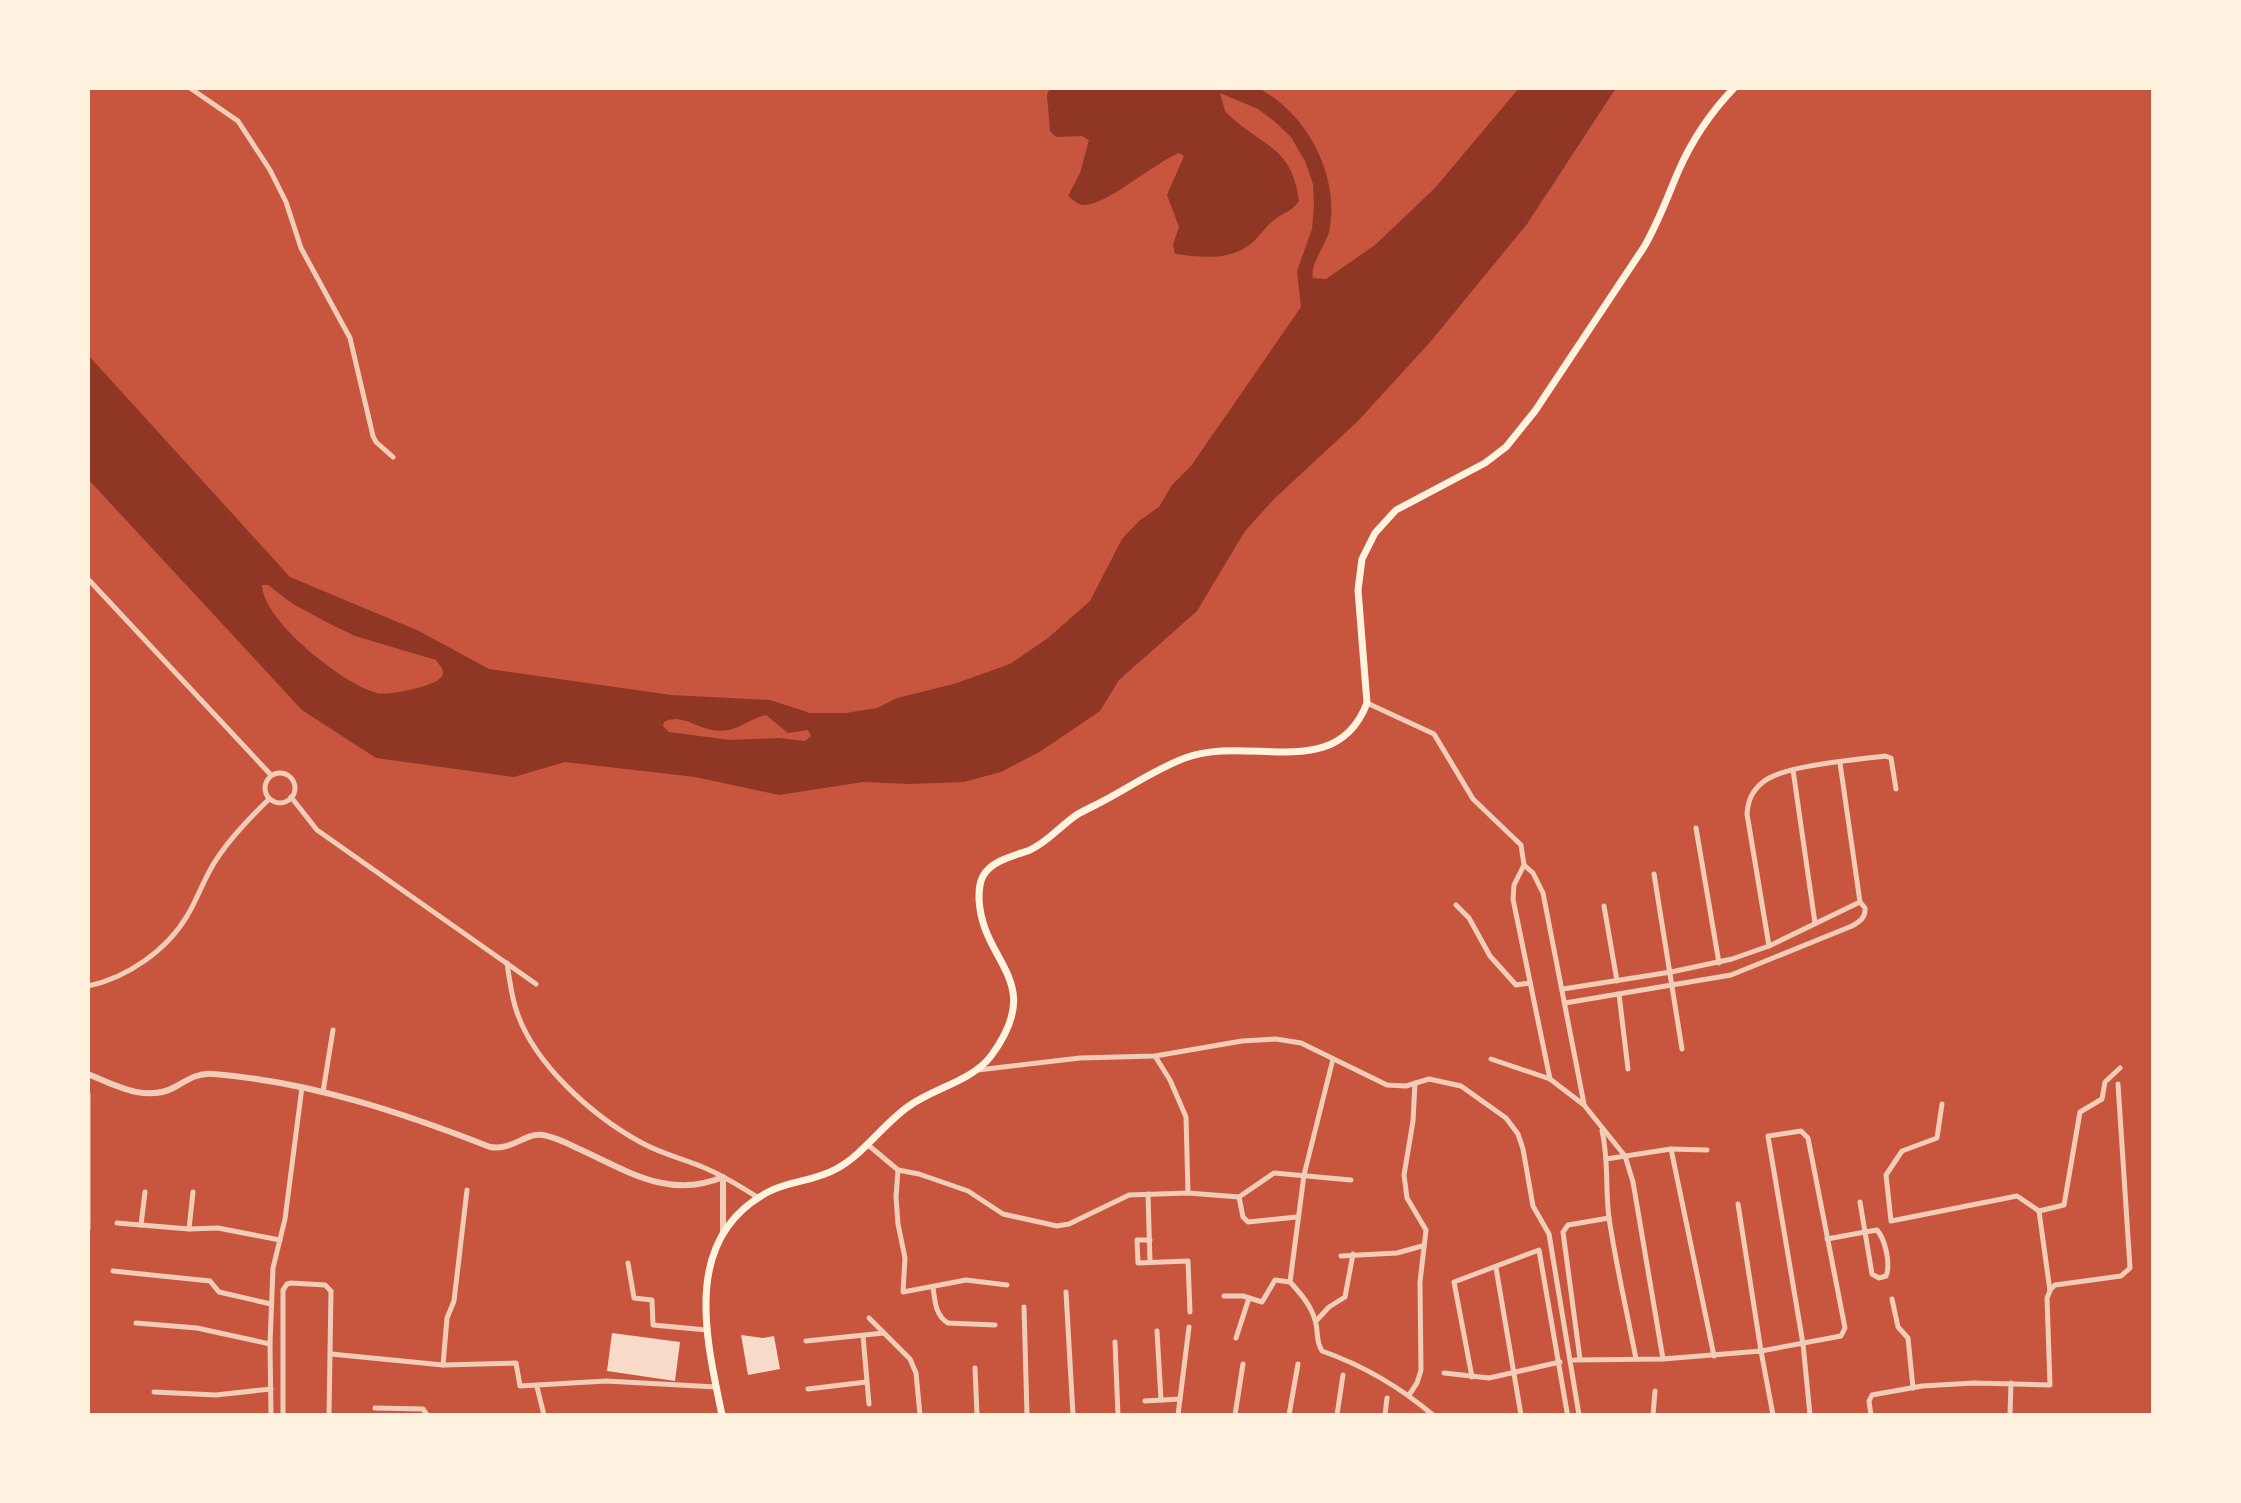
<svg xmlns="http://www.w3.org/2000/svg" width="2241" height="1503" font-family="Lato,sans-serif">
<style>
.water{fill:#8f3625;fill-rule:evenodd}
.building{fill:#f7dbc8}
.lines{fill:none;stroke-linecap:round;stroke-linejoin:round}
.minor{stroke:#f1ccb7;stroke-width:5}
.tertiary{stroke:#f1ccb7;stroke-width:6}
.secondary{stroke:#fff3e0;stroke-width:7}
</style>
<rect width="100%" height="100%" fill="#c8553d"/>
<path class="water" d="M 1050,88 L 1258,88 C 1307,113 1341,177 1329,232 C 1325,246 1310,264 1313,278 L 1326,279 L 1375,245 L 1435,188 L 1519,88 L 1616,88 L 1527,224 L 1431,341 L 1358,421 L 1274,499 L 1245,531 L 1197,611 L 1119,680 L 1100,711 L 1041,751 L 1001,772 L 964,782 L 910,784 L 863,782 L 779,795 L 695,777 L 565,762 L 514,777 L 376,758 L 302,710 L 88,479 L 88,355 L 290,577 L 419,631 L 489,669 L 671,695 L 770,700 L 810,713 L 846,713 L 877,708 L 897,698 L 954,684 L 1010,664 L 1048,638 L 1090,601 L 1122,539 L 1139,521 L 1159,507 L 1172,485 L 1191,466 L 1301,307 L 1297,271 L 1312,229 L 1314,205 L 1313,184 L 1305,161 L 1291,137 L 1274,121 L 1258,109 L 1220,93 L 1225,111 L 1232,118 C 1266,148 1292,148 1299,201 C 1290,213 1284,212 1274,220 C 1266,226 1260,236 1253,242 C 1230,262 1202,257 1175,254 L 1173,245 L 1179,227 L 1167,195 L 1184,156 L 1179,153 C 1156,162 1105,206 1084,205 C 1078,205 1073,200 1068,196 L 1080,173 L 1089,140 L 1082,136 L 1056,137 L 1050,131 L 1047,95 ZM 262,585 L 268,585 L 293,604 L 330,624 L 355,636 L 436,660 C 439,665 446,670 442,676 C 438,686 387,696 377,693 C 344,685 262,620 262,585 ZM 766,715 L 788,733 L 808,730 L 811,736 L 805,741 L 779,738 L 730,740 L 669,732 L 663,726 L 664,722 C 680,713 695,727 712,730 C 737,734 745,720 766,715 Z"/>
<g class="building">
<path d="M 612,1333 L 680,1342 L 675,1381 L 607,1371 Z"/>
<path d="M 741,1335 L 763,1338 L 774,1336 L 780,1369 L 748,1375 Z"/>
</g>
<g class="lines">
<g class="minor">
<path d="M 190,88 L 238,121 L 270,170 L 286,202 L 301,248 L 350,338 L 373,436 L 376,442 L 393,457"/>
<path d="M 88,579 L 271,775"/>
<path d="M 1367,703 L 1434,734 L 1473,799 L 1521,845 L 1524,865 L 1514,885 L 1513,899 L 1550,1079"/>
<path d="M 1840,763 L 1860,902"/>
<path d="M 1793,770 L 1815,923"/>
<circle cx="280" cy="788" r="15"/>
<path d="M 291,797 L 317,830 L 536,984"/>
<path d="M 1696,828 L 1719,963"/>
<path d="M 1524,865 L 1533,873 L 1543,893 L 1584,1104"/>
<path d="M 1654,874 L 1682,1049"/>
<path d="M 1456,905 L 1469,918 L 1490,956 L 1516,985 L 1530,983"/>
<path d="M 1604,906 L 1617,981"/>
<path d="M 1769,946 L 1747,814 C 1748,800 1752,791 1763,782 C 1784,765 1856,760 1885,756 L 1891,758 L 1896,789"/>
<path d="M 507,963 C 509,977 511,992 515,1006 C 531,1062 592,1116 642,1143 C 662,1154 684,1159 705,1168 C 724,1176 741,1187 759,1198"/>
<path d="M 88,986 C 127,978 167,950 187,916 C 198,898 204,878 216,860 C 231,837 250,818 269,799"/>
<path d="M 1563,989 L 1671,972 L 1732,959 L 1769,946 L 1860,902 L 1865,908 C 1866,918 1859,922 1852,926 L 1731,975 L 1565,1003"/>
<path d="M 1619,994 L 1628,1069"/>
<path d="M 1155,1056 L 1170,1080 L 1186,1117 L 1188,1193"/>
<path d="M 1333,1059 L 1304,1175 L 1290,1282 C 1300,1293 1311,1305 1315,1320 C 1319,1332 1315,1340 1322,1351 C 1362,1365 1401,1388 1433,1415"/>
<path d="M 1491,1059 L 1550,1079 L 1584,1105 L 1625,1156 L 1633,1182 L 1663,1359"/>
<path d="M 978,1070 L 1080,1058 L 1155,1056 L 1242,1041 L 1276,1039 L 1301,1043 L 1387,1085 L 1406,1086 L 1429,1079 L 1461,1086 L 1506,1118 L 1518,1134 L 1523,1149 L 1533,1206 L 1549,1234 L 1579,1415"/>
<path d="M 323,1092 L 333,1030"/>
<path d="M 88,1094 L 88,1228"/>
<path d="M 1942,1104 L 1937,1138 L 1902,1151 L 1886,1175 L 1891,1221 L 2017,1196 L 2039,1211"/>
<path d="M 1602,1131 C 1609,1160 1605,1189 1609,1218 C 1616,1265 1627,1312 1636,1359"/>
<path d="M 867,1144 L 898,1170 L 919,1174 L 968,1191 L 1003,1214 L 1057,1226 L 1069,1224 L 1129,1195 L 1188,1193 L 1239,1197 L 1274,1173 L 1351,1180"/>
<path d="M 1671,1149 L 1714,1356"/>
<path d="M 1606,1159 L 1671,1149 L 1707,1150"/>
<path d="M 898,1170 L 896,1197 L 898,1224 L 905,1258 L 903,1292 L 966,1280 L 1007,1285"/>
<path d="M 1148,1194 L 1150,1261"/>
<path d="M 1239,1197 L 1243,1217 L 1248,1222 L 1297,1217"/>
<path d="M 117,1223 L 189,1229 L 218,1228 L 280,1240"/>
<path d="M 141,1225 L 145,1192"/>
<path d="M 189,1229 L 193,1192"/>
<path d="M 1827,1239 L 1865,1232 L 1872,1274 L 1879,1278 L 1886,1276 C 1891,1264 1885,1239 1877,1230 L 1865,1232 L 1860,1202"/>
<path d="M 1150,1240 L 1137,1240 L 1138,1263 L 1188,1261 L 1190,1312"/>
<path d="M 1341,1256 L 1397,1253 L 1422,1246"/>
<path d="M 628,1263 L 634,1298 L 652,1300 L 653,1325 L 707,1330"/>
<path d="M 1496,1268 L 1521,1415"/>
<path d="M 113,1271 L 210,1281 L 219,1292 L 271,1304"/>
<path d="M 933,1287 C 935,1301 935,1315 948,1323 L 995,1325"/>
<path d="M 2050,1290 L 2055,1285 L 2121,1276 L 2130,1268 L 2118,1084"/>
<path d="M 1066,1292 L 1073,1415"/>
<path d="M 1224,1296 L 1243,1296 L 1262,1302 L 1275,1280 L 1290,1282"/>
<path d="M 1892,1299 L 1898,1327 L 1908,1338 L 1913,1388"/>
<path d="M 1024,1307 L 1027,1415"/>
<path d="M 869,1318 L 910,1359 L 916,1373 L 920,1415"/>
<path d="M 1316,1321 L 1329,1307 L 1345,1297 L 1353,1254"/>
<path d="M 136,1323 L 197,1328 L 270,1344"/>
<path d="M 1157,1331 L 1161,1400"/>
<path d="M 863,1336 L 869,1404"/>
<path d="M 1236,1338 L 1249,1298"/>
<path d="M 806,1341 L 884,1333"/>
<path d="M 1115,1342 L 1118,1415"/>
<path d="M 331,1354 L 443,1365 L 516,1363 L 520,1386 L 606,1381 L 716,1387"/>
<path d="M 1580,1359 L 1563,1232 L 1568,1225 L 1609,1218"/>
<path d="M 1574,1360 L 1663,1359 L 1761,1351 L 1738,1204"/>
<path d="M 443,1365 L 447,1318 L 454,1301 L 467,1190"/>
<path d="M 975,1368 L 977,1415"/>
<path d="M 1444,1373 L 1489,1378 L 1560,1362"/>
<path d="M 1472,1377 L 1454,1282 L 1539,1250 L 1567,1412"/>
<path d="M 537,1387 L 544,1415"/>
<path d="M 808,1389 L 866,1382"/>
<path d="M 154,1392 L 216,1395 L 271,1389"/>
<path d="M 1409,1395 L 1417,1383 L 1421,1370 L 1420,1282 L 1426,1230 L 1407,1198 L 1404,1175 L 1413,1121 L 1415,1083"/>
<path d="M 1145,1401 L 1180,1399"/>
<path d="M 375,1408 L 423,1409 L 427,1415"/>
<path d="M 271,1415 L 270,1344 L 273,1268 L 285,1219 L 302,1087"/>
<path d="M 283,1415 L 283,1290 L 287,1284 L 291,1283 L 325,1285 L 331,1291 L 329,1415"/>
<path d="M 1178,1415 L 1189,1327"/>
<path d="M 1235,1415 L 1243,1364"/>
<path d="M 1289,1415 L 1298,1364"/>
<path d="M 1337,1415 L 1343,1375"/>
<path d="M 1385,1415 L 1387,1398"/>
<path d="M 1653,1415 L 1655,1391"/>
<path d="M 1773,1415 L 1761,1351 L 1841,1336 L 1845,1328 L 1808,1138 L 1801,1131 L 1768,1136 L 1803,1344 L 1810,1415"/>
<path d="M 1871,1415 L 1869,1401 L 1872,1395 L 1922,1386 L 1974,1383 L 2050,1385 L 2047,1298 L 2050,1291 L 2039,1211 L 2064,1205 L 2080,1112 L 2102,1099 L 2105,1082 L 2120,1068"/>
<path d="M 2010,1415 L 2011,1383"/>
</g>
<path class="tertiary" d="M 88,1074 C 114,1085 146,1103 175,1087 C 187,1080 199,1072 214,1074 C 310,1082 401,1112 490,1147 C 512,1151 526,1132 543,1135 C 554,1137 567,1143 577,1148 C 626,1170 668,1200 723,1177 L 723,1233"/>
<path class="secondary" d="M 722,1415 C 706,1338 681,1238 768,1192 C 789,1181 815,1181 836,1169 C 864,1154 883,1124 909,1106 C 934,1088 972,1081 991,1056 C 1047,980 982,964 979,899 C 979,891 979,883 983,876 C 992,860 1014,856 1030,850 C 1048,842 1061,825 1078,814 C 1087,809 1096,805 1105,800 C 1131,786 1158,768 1185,758 C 1250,734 1336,784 1367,703 L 1358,590 L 1362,559 L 1375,533 L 1396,510 L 1485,463 L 1506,447 L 1535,411 L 1644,247 C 1658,223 1667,198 1678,172 C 1691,142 1711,112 1734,88"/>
</g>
<rect width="2241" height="1503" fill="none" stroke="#fff3e0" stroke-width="180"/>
</svg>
